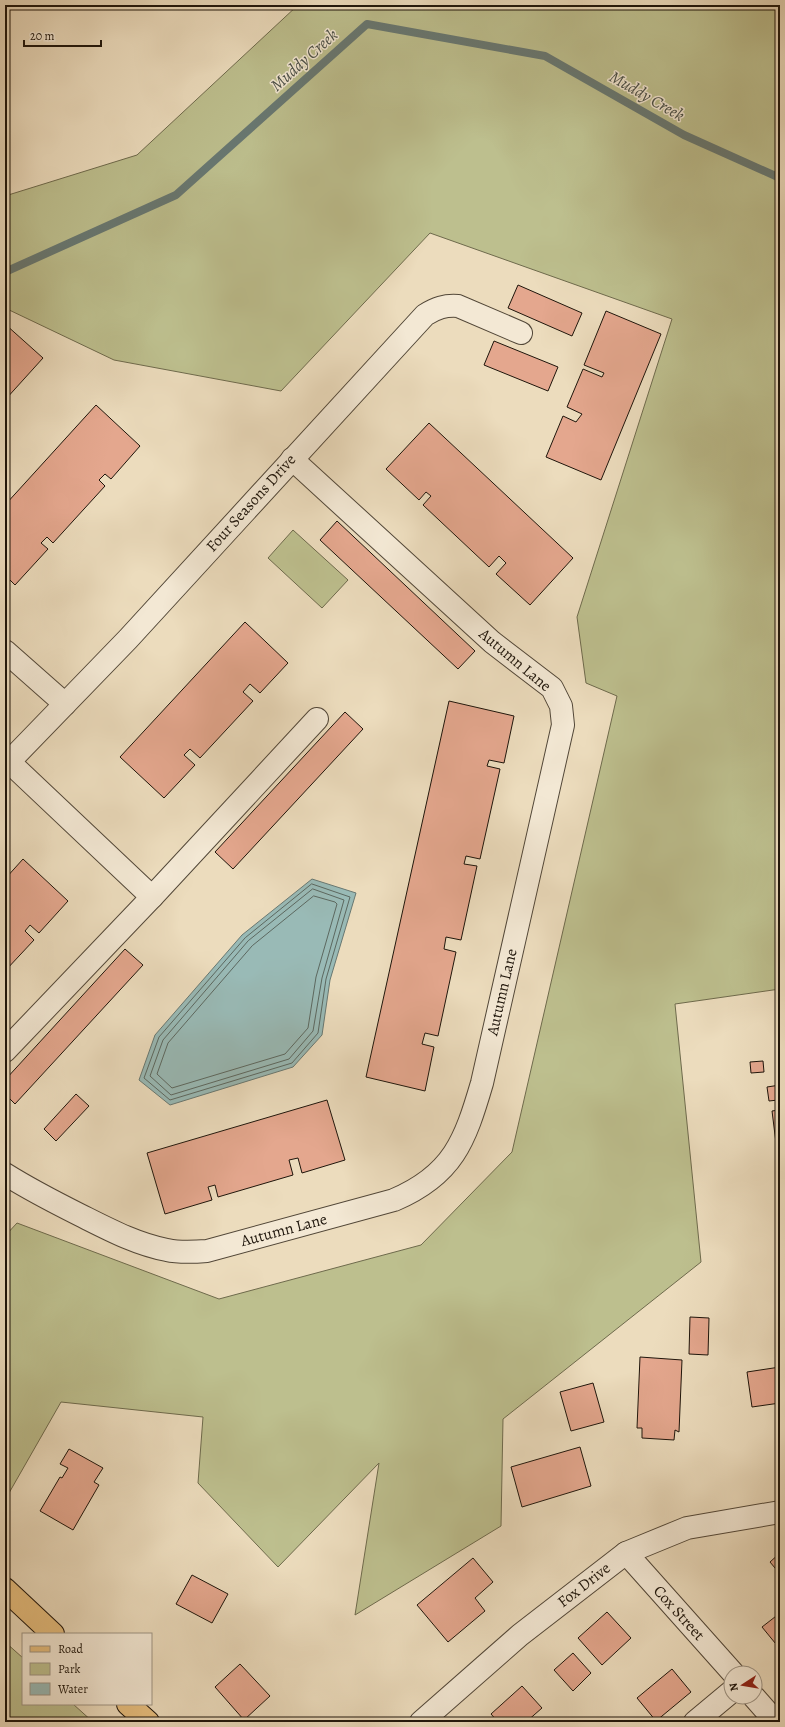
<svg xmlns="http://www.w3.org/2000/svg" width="785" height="1727" font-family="Alegreya,serif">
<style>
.green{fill:#bdbf8e;stroke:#6e6a4c}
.water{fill:#99bab6;stroke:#687872}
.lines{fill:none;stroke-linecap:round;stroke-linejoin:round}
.shore{stroke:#5c6860;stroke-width:1}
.stream{stroke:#687872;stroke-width:8}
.building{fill:#e4a78e;stroke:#1e150b}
.minor-casing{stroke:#524738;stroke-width:24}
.major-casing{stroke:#1e150b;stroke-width:24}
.minor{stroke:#f3e8d4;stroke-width:22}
.major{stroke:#e6be7e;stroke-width:22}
.labels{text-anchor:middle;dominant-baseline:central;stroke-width:3;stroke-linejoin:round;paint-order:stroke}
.street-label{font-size:16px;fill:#1e150b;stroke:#f3e8d4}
.water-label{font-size:17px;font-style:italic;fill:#494f47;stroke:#f3e8d4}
</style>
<rect width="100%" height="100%" fill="#ecdcbd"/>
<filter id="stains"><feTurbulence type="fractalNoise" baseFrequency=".005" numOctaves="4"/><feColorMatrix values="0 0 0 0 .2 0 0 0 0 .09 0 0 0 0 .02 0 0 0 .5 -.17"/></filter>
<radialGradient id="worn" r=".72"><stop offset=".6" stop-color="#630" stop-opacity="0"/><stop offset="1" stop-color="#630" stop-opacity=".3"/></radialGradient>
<g class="green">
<path d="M 298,5 L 780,5 L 780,989 L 675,1004 L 701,1262 L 503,1419 L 501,1526 L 355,1615 L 379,1463 L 278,1567 L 198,1483 L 203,1417 L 61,1402 L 5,1500 L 5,1236 L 17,1223 L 219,1299 L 421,1245 L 512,1152 L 617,696 L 586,683 L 577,617 L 672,319 L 430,233 L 281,391 L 114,360 L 5,308 L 5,196 L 137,155 Z"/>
<path d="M 293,530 L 348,580 L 322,608 L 268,558 Z"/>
<path d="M 5,1642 L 23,1658 L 23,1704 L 73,1704 L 93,1722 L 5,1722 Z"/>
</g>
<path class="water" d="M 312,879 L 356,893 L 330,980 L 322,1035 L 293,1067 L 170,1105 L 139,1080 L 155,1035 L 242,935 Z"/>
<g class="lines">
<g class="shore">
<path d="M 312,884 L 350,897 L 326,979 L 318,1033 L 292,1063 L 170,1100 L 144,1078 L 159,1037 L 245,938 Z"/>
<path d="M 313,889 L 344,900 L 322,978 L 313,1031 L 289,1059 L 171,1095 L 150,1076 L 163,1040 L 248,941 Z"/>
<path d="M 314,896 L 335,902 L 337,904 L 316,977 L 308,1028 L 285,1054 L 172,1088 L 157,1074 L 168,1043 L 252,946 Z"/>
</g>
<path class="stream" d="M 5,272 L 176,195 L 367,24 L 545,56 L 684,135 L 780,178"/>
</g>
<g class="building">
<path d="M 518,285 L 582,313 L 572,336 L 508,308 Z"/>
<path d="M 606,311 L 661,334 L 601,480 L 546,457 L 563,416 L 576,422 L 582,414 L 567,407 L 583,369 L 602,377 L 604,373 L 584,365 Z"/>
<path d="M 5,324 L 43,358 L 5,400 Z"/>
<path d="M 494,341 L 558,367 L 548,391 L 484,365 Z"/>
<path d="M 96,405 L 140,446 L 111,479 L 105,474 L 99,480 L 105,486 L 53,543 L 47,537 L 41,543 L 48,549 L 15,585 L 5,575 L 5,505 Z"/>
<path d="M 429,423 L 573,558 L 530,605 L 496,574 L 506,563 L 499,556 L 489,567 L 423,505 L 431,496 L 426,492 L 419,500 L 386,469 Z"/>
<path d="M 337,521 L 475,651 L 458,669 L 320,540 Z"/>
<path d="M 245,622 L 288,663 L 260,693 L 250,684 L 243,692 L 253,701 L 200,758 L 190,749 L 184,755 L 195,765 L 164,798 L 120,757 Z"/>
<path d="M 449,701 L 514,716 L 504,763 L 489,760 L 487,766 L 500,769 L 480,859 L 466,856 L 464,864 L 477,866 L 461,940 L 446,937 L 444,949 L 456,952 L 438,1036 L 425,1033 L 422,1044 L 434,1047 L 425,1091 L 366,1077 Z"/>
<path d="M 345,712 L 363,729 L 233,869 L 215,852 Z"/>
<path d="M 23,859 L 68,901 L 39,933 L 30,925 L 25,931 L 34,940 L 5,971 L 5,879 Z"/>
<path d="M 125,949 L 143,965 L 15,1104 L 5,1094 L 5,1080 Z"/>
<path d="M 763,1061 L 764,1072 L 751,1073 L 750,1062 Z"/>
<path d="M 780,1085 L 780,1159 L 778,1159 L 772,1111 L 779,1110 L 778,1100 L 769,1101 L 767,1087 Z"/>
<path d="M 76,1094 L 89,1106 L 56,1141 L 44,1129 Z"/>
<path d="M 327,1100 L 345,1160 L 302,1173 L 298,1158 L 289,1160 L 293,1175 L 218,1197 L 215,1185 L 208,1187 L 212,1200 L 165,1214 L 147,1153 Z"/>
<path d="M 690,1317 L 709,1318 L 708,1355 L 689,1354 Z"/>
<path d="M 640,1357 L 682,1360 L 679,1432 L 675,1430 L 674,1440 L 642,1438 L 642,1428 L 637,1428 Z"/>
<path d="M 780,1367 L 780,1403 L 752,1407 L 747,1372 Z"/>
<path d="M 593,1383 L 604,1422 L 571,1431 L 560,1392 Z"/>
<path d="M 580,1447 L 591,1486 L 522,1507 L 511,1467 Z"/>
<path d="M 69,1449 L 103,1468 L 94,1482 L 99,1485 L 73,1530 L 40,1511 L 60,1477 L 62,1478 L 68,1468 L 60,1464 Z"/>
<path d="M 780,1553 L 780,1574 L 770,1562 Z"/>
<path d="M 473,1558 L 493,1582 L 475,1598 L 485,1611 L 448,1642 L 417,1605 Z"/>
<path d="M 192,1575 L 228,1594 L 212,1623 L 176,1604 Z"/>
<path d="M 607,1612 L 631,1638 L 602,1665 L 578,1638 Z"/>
<path d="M 780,1613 L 780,1649 L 762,1627 Z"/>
<path d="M 573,1653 L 591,1673 L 573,1691 L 554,1670 Z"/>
<path d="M 240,1664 L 270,1696 L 244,1720 L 215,1687 Z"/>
<path d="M 672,1669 L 691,1692 L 656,1721 L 637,1698 Z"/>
<path d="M 522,1686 L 542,1708 L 526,1722 L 498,1722 L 491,1714 Z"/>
</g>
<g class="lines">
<defs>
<g id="minor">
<path d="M 5,651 L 65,704"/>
<path d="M 5,758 L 152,897 L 5,1051"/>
<path d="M 5,766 L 128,639 L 425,315 C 436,308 445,305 458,306 L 521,333"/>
<path d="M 152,897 L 317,719"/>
<path d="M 5,1174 C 29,1189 54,1202 80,1215 C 108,1229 136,1244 167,1250 C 180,1253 194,1252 207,1251 L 394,1200 C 453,1175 465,1141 482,1083 L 563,725 L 561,706 L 552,688 L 492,642 L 292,459"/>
<path d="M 626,1553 L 733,1673"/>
<path d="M 754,1697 L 776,1722"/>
<path d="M 421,1722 L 520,1635 L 626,1553 L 687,1528 L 780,1512"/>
<path d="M 695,1722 L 731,1692"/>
</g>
<g id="major">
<path d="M 5,1589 L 53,1634"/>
<path d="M 128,1704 L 148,1722"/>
</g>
</defs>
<use href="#minor" class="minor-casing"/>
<use href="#major" class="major-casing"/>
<use href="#minor" class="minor"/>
<use href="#major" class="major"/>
</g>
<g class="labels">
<g class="street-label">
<text transform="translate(251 503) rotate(-48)">Four Seasons Drive</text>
<text transform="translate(515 660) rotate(40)">Autumn Lane</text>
<text transform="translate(502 992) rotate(-77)">Autumn Lane</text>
<text transform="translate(284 1230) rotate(-15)">Autumn Lane</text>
<text transform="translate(584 1585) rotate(-38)">Fox Drive</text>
<text transform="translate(679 1613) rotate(48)">Cox Street</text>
</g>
<g class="water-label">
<text transform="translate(304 60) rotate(-42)">Muddy Creek</text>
<text transform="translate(647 96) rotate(30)">Muddy Creek</text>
</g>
</g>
<rect width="785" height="1727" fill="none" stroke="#ecdcbd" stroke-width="20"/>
<rect x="6" y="6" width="773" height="1715" fill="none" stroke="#1e150b" stroke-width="2"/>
<rect x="10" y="10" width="765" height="1707" fill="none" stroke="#1e150b"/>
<rect x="22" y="1633" width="130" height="72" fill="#f3e8d4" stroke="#9e9484"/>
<rect x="30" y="1646" width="20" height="6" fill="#e6be7e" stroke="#9e9484"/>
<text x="58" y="1653" font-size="12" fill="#1e150b">Road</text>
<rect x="30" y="1663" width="20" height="12" fill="#bdbf8e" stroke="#9e9484"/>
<text x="58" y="1673" font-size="12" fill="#1e150b">Park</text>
<rect x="30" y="1683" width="20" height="12" fill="#99bab6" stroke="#9e9484"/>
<text x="58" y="1693" font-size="12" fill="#1e150b">Water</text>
<g transform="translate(743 1685) rotate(258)"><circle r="19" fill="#f3e8d4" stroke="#9e9484"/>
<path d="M0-3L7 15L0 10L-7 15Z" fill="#8f2418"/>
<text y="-6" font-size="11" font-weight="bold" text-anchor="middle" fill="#1e150b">N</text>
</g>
<path d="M24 40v6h77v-6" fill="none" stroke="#1e150b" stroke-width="2"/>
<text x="30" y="40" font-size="12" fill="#1e150b" stroke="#f3e8d4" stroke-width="3" paint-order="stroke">20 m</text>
<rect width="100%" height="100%" filter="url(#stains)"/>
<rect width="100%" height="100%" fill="url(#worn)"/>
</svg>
